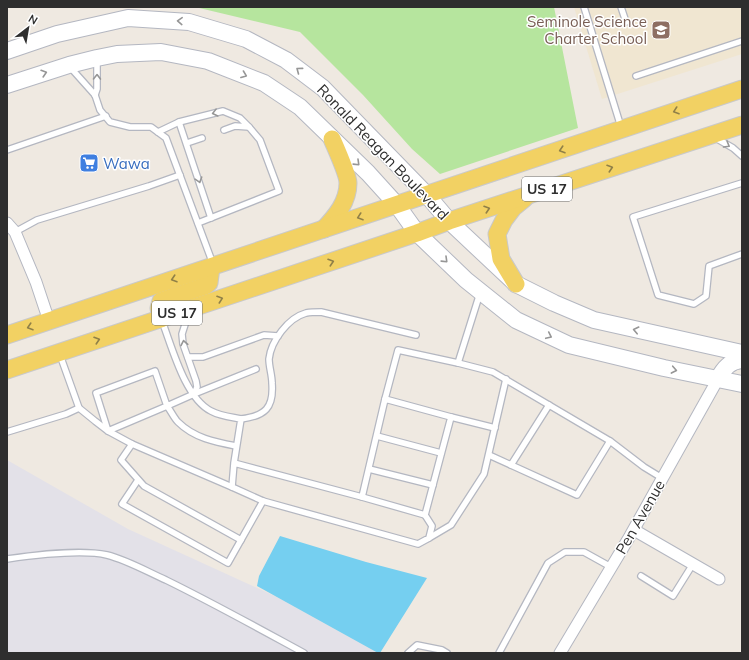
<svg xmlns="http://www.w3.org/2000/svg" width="749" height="660" font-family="Mulish,sans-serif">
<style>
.industrial{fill:#e3e1e8}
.education{fill:#f0e6d1}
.green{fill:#b6e59e}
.water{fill:#75cff0}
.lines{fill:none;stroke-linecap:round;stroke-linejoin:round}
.lane-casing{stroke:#b4b7c1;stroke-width:8}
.street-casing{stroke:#b4b7c1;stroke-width:13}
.secondary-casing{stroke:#b4b7c1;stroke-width:18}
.primary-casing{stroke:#c9c9c9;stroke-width:19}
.lane{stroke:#fff;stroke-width:5.5}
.street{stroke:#fff;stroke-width:11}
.secondary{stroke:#fff;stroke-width:16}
.primary{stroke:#f2d163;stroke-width:17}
.oneway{stroke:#969696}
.oneway2{stroke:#908048}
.labels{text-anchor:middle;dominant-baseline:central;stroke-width:3;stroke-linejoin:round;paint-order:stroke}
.shield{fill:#fff;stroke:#6d6d6d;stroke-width:1}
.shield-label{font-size:14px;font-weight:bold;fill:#2e2e2e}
.education-label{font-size:15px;fill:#785e54;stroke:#fff;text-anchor:end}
.street-label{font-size:15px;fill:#2e2e2e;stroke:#fff}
.shop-label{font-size:15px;fill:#366cbe;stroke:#fff;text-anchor:start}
</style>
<rect width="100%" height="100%" fill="#efe9e1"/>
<path class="industrial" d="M 7,460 L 128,529 L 277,597 L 378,653 L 7,653 Z"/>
<path class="education" d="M 574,7 L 742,7 L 742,54 L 602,99 Z"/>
<path class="green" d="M 195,7 L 554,7 L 578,128 L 440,174 L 412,149 L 363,95 L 300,32 Z"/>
<path class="water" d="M 280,536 L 366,562 L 427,578 L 380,653 L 378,653 L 257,586 L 259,576 Z"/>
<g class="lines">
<defs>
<g id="lane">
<path d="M 584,7 L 621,127"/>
<path d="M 621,7 L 626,22"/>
<path d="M 70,67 L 95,95 L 100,110 L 110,122 L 130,127 L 151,127 L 166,138 L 213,264"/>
<path d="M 636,76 L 742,41"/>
<path d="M 95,95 L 97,89 L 97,60"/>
<path d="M 179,122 L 211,218"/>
<path d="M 158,132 L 179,122 L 223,111 L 240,118 L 249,127"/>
<path d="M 714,137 L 733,148 L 742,156"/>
<path d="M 187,143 L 202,138"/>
<path d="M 7,150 L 106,116"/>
<path d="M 742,183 L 633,217 L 658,295 L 694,304 L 706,296 L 709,266 L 742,254"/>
<path d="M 198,223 L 279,191 L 260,140 L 249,127 L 235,126 L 224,130"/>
<path d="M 15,232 L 37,220 L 149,186 L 180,175"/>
<path d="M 189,312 L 182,334 L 183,344 L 196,381 L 197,387 L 194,394"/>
<path d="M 162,321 C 172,347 185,398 211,411 C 220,416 231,417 241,419 L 234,463 L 232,487 L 263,501 L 418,544 L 429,538 L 432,526 L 425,515 L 451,417 L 385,399 L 362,497 L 234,463"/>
<path d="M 60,355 L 79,408 L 95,421 L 108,431 L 132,444 L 232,487"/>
<path d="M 188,357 L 203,357 L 264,335 L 278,336"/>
<path d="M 458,363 L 493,372 L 610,441 L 644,467 L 662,478"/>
<path d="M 385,399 L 398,350 L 458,363 L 480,293"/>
<path d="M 451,417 L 495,428"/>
<path d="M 241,419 C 265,416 274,408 272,383 C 272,375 269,367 269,359 C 271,341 288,318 306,313 C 311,312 316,312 321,312 L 416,335"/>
<path d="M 7,432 L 66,414 L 79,408"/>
<path d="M 377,436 L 441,453"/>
<path d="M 132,444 L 121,460 L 144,486 L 241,540"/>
<path d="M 236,446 C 215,442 194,438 178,422 C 174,418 171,411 167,406 L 108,431 L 96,393 L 155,371 L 167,406 L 194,394 L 256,369"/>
<path d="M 489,455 L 577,495 L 610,441"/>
<path d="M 511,465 L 549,405"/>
<path d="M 369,469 L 433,485"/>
<path d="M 138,480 L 122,504 L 228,563 L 263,501"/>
<path d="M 362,497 L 425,515"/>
<path d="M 429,538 L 451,525 L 484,474 L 506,379"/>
<path d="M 7,559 C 35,555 80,549 107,555 C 127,560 148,572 166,580 C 213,603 258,628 304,653"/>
<path d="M 641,576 L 673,596 L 693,564"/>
<path d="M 408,653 L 417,645 L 442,650 L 447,653"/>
<path d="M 499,653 L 548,563 L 565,552 L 584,552 L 611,567"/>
</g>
<g id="street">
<path d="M 7,223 L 15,232 L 36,282 L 49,321"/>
<path d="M 634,530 L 719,579"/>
<path d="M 560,653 L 630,536 L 718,379"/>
</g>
<g id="secondary">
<path d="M 7,51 L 57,34 L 128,18 L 189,22 L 246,39 L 286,60 L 323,88 L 427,195 L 449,221 L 516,284 L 554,303 L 594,320 L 742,353"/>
<path d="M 7,85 L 69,65 L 97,58 L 117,54 L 161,52 L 208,61 L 264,83 L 300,107 L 368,173 L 397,205 L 417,233 L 466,280 L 516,320 L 569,345 L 664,368 L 742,384"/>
<path d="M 718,379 C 724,368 730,361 742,360"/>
</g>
<g id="primary">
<path d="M 324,229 C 336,216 348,202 348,183 C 348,176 336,148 332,139"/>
<path d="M 516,284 L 501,259 L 497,234 L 504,220 L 513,208 L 524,199"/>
<path d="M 161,319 L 159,308 L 161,301 L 205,286 L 209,283 L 211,267"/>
<path d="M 7,335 L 742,89"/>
<path d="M 7,370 L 417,233 L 449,221 L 742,125"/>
</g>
</defs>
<use href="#lane" class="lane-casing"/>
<use href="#street" class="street-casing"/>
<use href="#secondary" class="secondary-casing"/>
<use href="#primary" class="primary-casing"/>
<use href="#lane" class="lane"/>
<use href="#street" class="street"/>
<use href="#secondary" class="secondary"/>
<use href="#primary" class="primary"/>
</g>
<defs><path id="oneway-chevron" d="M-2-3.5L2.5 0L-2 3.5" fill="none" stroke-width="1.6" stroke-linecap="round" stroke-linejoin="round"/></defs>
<g class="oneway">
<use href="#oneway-chevron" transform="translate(180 21) rotate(-177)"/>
<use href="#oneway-chevron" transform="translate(299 70) rotate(-143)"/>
<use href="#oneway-chevron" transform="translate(44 73) rotate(-17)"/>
<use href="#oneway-chevron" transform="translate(244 75) rotate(21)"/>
<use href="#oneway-chevron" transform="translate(97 77) rotate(-89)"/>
<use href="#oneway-chevron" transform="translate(215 113) rotate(166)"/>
<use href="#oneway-chevron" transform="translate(727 145) rotate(30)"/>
<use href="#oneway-chevron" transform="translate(357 163) rotate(44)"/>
<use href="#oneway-chevron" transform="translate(199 180) rotate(72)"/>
<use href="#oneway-chevron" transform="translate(445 260) rotate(44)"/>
<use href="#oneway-chevron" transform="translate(636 330) rotate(-167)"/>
<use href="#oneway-chevron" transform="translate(549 336) rotate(25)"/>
<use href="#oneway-chevron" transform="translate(184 343) rotate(-101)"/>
<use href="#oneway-chevron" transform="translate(674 370) rotate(11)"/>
</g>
<g class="oneway2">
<use href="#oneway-chevron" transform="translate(676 111) rotate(161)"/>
<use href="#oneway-chevron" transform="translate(562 150) rotate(162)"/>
<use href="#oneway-chevron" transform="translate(610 168) rotate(-18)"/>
<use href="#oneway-chevron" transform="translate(487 209) rotate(-18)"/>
<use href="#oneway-chevron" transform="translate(360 217) rotate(161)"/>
<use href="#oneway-chevron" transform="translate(331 262) rotate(-18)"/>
<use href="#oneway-chevron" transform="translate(174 279) rotate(162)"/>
<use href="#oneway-chevron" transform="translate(220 299) rotate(-19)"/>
<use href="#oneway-chevron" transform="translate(30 327) rotate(162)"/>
<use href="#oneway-chevron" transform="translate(97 340) rotate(-18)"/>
</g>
<defs>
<symbol id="school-square" viewBox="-11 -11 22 22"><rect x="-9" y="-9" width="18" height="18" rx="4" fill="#8d6e63" stroke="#fff"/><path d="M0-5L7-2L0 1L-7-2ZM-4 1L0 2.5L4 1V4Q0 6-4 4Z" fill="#fff"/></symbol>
<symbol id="supermarket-square" viewBox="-11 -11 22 22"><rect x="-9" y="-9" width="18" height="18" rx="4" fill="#3f7fe0" stroke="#fff"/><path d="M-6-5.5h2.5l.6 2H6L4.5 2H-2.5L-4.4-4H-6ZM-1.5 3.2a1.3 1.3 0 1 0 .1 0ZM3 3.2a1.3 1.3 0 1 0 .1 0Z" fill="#fff"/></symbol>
</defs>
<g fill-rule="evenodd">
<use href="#school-square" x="650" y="19" width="22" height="22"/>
<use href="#supermarket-square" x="78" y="152" width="22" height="22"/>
</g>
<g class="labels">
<g class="shield">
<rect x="522" y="177" width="50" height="24" rx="3"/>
<rect x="152" y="301" width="50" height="24" rx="3"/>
</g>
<g class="shield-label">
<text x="547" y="189">US 17</text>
<text x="177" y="313">US 17</text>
</g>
<g class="education-label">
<text x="647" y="21">Seminole Science<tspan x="647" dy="17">Charter School</tspan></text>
</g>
<g class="street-label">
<text transform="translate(383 152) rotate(46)">Ronald Reagan Boulevard</text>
<text transform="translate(640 517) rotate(-60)">Pen Avenue</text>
</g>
<g class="shop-label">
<text x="103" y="163">Wawa</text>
</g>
</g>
<rect width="749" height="660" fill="none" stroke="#2e2e2e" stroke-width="16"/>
<g transform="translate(28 28) rotate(31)" stroke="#ffffff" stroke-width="3" paint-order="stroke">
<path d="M0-3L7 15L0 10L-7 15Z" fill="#2e2e2e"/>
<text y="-6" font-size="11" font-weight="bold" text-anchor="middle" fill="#2e2e2e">N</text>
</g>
</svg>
